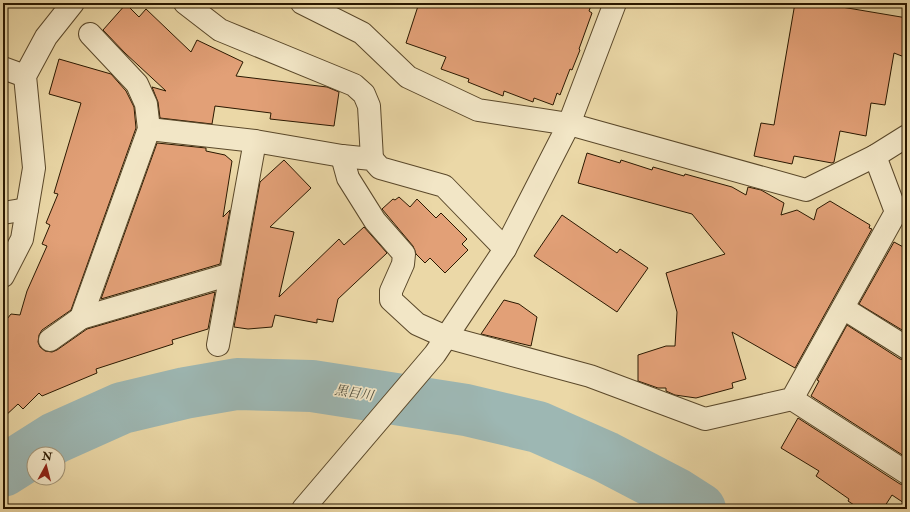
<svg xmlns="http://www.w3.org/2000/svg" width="910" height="512" font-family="'IM FELL Double Pica','Noto Serif JP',serif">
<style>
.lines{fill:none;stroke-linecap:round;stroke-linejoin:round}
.river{stroke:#9db7b3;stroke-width:52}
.building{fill:#e2a077;stroke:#2a1800}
.minor-casing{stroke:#5a482a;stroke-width:24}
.minor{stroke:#f2e6c6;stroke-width:22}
.labels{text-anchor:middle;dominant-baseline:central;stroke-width:3.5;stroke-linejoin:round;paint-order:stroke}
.water-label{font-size:13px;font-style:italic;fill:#52503f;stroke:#f2e6c6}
</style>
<rect width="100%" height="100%" fill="#ebd8a7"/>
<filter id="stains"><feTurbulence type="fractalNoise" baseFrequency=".005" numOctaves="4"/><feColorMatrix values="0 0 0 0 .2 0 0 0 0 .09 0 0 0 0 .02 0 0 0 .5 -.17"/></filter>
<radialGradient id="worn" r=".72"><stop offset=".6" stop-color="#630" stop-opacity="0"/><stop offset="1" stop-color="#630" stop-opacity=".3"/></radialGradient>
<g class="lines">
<path class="river" d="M 3,471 L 55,438 L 122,408 L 185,393 L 237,384 L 312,386 L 466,410 L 538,427 L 606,457 L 675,493 L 700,509"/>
</g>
<g class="building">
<path d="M 419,3 L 592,3 L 589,11 L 592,13 L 579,49 L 580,50 L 572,70 L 570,69 L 560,95 L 557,93 L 553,105 L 534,98 L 533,102 L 504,91 L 503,96 L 468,82 L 469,79 L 441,69 L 446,57 L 406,43 Z"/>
<path d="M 795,3 L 818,3 L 907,18 L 907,58 L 894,53 L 885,105 L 871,103 L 866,136 L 840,131 L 834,162 L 832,163 L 794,156 L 792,164 L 754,156 L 761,123 L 774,125 Z"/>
<path d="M 126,4 L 139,17 L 146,9 L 191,52 L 197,40 L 243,62 L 236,76 L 327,87 L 339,92 L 334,126 L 270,119 L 271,113 L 215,106 L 212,124 L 160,118 L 158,102 L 152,87 L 166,91 L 125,53 L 103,30 Z"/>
<path d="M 59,59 L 111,74 L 126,91 L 134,107 L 136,128 L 71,310 L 42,330 L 39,335 L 38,342 L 40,347 L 45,351 L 52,352 L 57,350 L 87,329 L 215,292 L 208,329 L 172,340 L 173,344 L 96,369 L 97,373 L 42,396 L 39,393 L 23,409 L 18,404 L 3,418 L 3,324 L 11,314 L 20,315 L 27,291 L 47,246 L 42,244 L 50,225 L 46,223 L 58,194 L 54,193 L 81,103 L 49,94 Z"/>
<path d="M 157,143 L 206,148 L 206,151 L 225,155 L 232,161 L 223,217 L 230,210 L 220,264 L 101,299 Z"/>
<path d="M 587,153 L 620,163 L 621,160 L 652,170 L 653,167 L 684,176 L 685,174 L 732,187 L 746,195 L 748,187 L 761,190 L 784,203 L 781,215 L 797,210 L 814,220 L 817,209 L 830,201 L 870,225 L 869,228 L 872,229 L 795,368 L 732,332 L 746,379 L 732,383 L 733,388 L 696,398 L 675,395 L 666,391 L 666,388 L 658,388 L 638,381 L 638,355 L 666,346 L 675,346 L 677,312 L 666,273 L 725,254 L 692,214 L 578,183 Z"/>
<path d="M 284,160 L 311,188 L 270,227 L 294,232 L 279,297 L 339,239 L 344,245 L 364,227 L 387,253 L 338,299 L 333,322 L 317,319 L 317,323 L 275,315 L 272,327 L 248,329 L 234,327 L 260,182 Z"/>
<path d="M 399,197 L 410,207 L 417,199 L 436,218 L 441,213 L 467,239 L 462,244 L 468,250 L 445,273 L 430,258 L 425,263 L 416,254 L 413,246 L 382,209 L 393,199 L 395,200 Z"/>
<path d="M 562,215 L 617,253 L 620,249 L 648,268 L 617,312 L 534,256 Z"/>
<path d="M 894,242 L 907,249 L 907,333 L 859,304 Z"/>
<path d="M 504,300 L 519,304 L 537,317 L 531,346 L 481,334 Z"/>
<path d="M 847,325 L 900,359 L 907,360 L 907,458 L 811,396 L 819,381 L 817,380 Z"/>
<path d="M 798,418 L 900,484 L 907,485 L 907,505 L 892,495 L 883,509 L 860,509 L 848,501 L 849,499 L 816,476 L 819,471 L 781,448 Z"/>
</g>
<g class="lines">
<defs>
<g id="minor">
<path d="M 185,3 L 220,30 L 354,85 L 364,94 L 369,106 L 372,159"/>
<path d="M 302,3 L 362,33 L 408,77 L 478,110 L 569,124 L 806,190 L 875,156 L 907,136"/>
<path d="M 3,68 L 25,76"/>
<path d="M 149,129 L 255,141 L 342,156 L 372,159 L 380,168 L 444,186 L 505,249"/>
<path d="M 342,156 L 348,178 L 375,221 L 404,254 L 403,264 L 391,291 L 391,300 L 417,324 L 446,337 L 590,376 L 705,419 L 792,399 L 896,212 L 875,156"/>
<path d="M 3,213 L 27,209"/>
<path d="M 3,276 L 22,239 L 34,168 L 25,76 L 46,37 L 73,3"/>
<path d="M 843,308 L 907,348"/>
<path d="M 81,318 L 149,129 L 146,104 L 137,84 L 90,34"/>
<path d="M 50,340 L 81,318 L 231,274"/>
<path d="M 218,345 L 255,141"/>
<path d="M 792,399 L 907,473"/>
<path d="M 303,509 L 435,354 L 505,249 L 569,124 L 615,3"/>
</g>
</defs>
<use href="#minor" class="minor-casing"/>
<use href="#minor" class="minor"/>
</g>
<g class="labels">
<g class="water-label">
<text transform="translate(354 393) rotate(9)">黒目川</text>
</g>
</g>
<rect width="910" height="512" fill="none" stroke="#ebd8a7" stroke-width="16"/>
<rect x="4" y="4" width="902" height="504" fill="none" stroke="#2a1800" stroke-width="2"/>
<rect x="8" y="8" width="894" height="496" fill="none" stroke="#2a1800"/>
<g transform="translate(46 466) rotate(7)"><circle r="19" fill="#f2e6c6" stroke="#a29477"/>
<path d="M0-3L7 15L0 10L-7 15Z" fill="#8f2418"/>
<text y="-6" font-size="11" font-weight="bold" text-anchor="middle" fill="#2a1800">N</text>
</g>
<rect width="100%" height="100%" filter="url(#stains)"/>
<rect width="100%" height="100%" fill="url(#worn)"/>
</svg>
